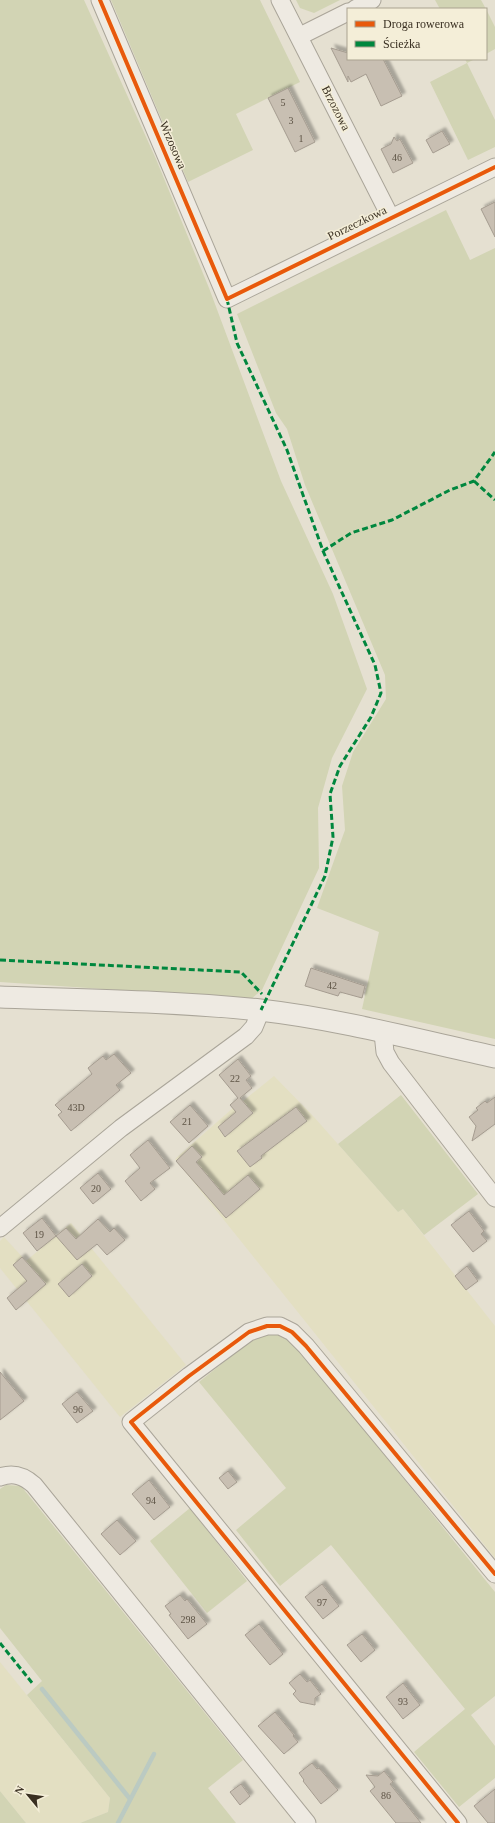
<svg xmlns="http://www.w3.org/2000/svg" width="495" height="1823" font-family="Georgia,serif">
<style>
.farmland{fill:#e3dfc2}
.green{fill:#d2d4b4}
.lines{fill:none;stroke-linecap:round;stroke-linejoin:round}
.stream{stroke:#bbcac2;stroke-width:4.5}
.building{fill:#c8bfb2;stroke:#a59c90;filter:url(#shadow)}
.minor-casing{stroke:#aaa599;stroke-width:19}
.tertiary-casing{stroke:#aaa599;stroke-width:23}
.minor{stroke:#eeeae2;stroke-width:17}
.tertiary{stroke:#eeeae2;stroke-width:21}
.quiet{stroke:#00873e;stroke-width:3;stroke-dasharray:6 3;stroke-linecap:butt}
.cycleway-casing{stroke:#f4eed8;stroke-width:6}
.cycleway{stroke:#e8590c;stroke-width:4}
.labels{text-anchor:middle;dominant-baseline:central;stroke-width:3;stroke-linejoin:round;paint-order:stroke}
.number-label{font-size:10px;fill:#5d5345}
.street-label{font-size:12px;fill:#392f21;stroke:#f4eed8}
</style>
<defs>
<filter id="shadow"><feDropShadow dx="3.5" dy="-3.5" stdDeviation="1" flood-color="#0004"/></filter>
</defs>
<rect width="100%" height="100%" fill="#e5e0d1"/>
<g class="farmland">
<path d="M 274,1076 L 314,1117 L 398,1212 L 403,1209 L 495,1326 L 495,1558 L 175,1159 L 233,1108 L 230,1105 L 240,1097 L 243,1101 Z"/>
<path d="M 71,1223 L 186,1365 L 120,1417 L 0,1268 L 0,1241 L 4,1237 L 26,1261 Z"/>
<path d="M 0,1662 L 110,1798 L 108,1812 L 80,1823 L 26,1823 L 0,1791 Z"/>
</g>
<g class="green">
<path d="M 0,0 L 84,0 L 156,159 L 209,288 L 281,481 L 333,594 L 367,689 L 332,758 L 318,808 L 319,868 L 262,990 L 251,999 L 0,982 Z"/>
<path d="M 111,0 L 260,0 L 300,82 L 236,114 L 253,150 L 188,182 Z"/>
<path d="M 296,0 L 340,0 L 314,13 L 300,8 Z"/>
<path d="M 435,0 L 481,0 L 486,9 L 440,9 Z"/>
<path d="M 486,9 L 495,27 L 495,49 L 486,54 Z"/>
<path d="M 465,59 L 475,59 L 467,63 L 495,120 L 495,147 L 468,160 L 430,82 L 467,63 Z"/>
<path d="M 446,210 L 470,260 L 495,248 L 495,1039 L 362,1009 L 379,932 L 317,908 L 345,830 L 342,786 L 353,752 L 386,699 L 385,675 L 305,485 L 287,429 L 276,413 L 237,314 Z"/>
<path d="M 401,1095 L 478,1194 L 424,1235 L 403,1209 L 398,1212 L 338,1144 Z"/>
<path d="M 265,1329 L 287,1334 L 495,1592 L 495,1696 L 471,1715 L 495,1746 L 495,1778 L 459,1807 L 414,1752 L 465,1709 L 331,1545 L 280,1586 L 236,1530 L 286,1488 L 199,1382 Z"/>
<path d="M 6,1485 L 21,1486 L 243,1760 L 208,1788 L 236,1823 L 80,1823 L 108,1812 L 110,1798 L 27,1695 L 42,1681 L 0,1628 L 0,1489 Z"/>
<path d="M 190,1508 L 247,1581 L 207,1613 L 150,1541 Z"/>
<path d="M 0,1791 L 26,1823 L 0,1823 Z"/>
</g>
<g class="lines">
<g class="stream">
<path d="M 42,1689 L 130,1799"/>
<path d="M 118,1823 L 154,1754"/>
</g>
</g>
<g class="building">
<path d="M 331,48 L 348,53 L 348,59 L 383,59 L 402,96 L 381,106 L 366,74 L 351,82 L 348,76 L 348,82 Z"/>
<path d="M 288,88 L 315,142 L 295,152 L 268,98 Z"/>
<path d="M 442,131 L 450,144 L 433,153 L 426,140 Z"/>
<path d="M 394,137 L 397,141 L 400,139 L 413,163 L 393,173 L 381,149 L 391,144 Z"/>
<path d="M 495,202 L 495,237 L 481,209 Z"/>
<path d="M 311,968 L 365,986 L 362,998 L 340,992 L 338,996 L 305,986 Z"/>
<path d="M 114,1054 L 131,1073 L 116,1085 L 120,1090 L 71,1131 L 58,1115 L 62,1112 L 55,1105 L 92,1074 L 88,1068 L 103,1056 L 106,1060 Z"/>
<path d="M 238,1059 L 251,1076 L 246,1080 L 252,1088 L 240,1098 L 253,1113 L 225,1137 L 218,1127 L 236,1112 L 230,1105 L 238,1098 L 219,1075 Z"/>
<path d="M 495,1097 L 495,1124 L 472,1141 L 476,1126 L 469,1117 L 478,1110 L 476,1108 L 485,1101 L 487,1103 Z"/>
<path d="M 190,1105 L 208,1126 L 189,1143 L 170,1122 Z"/>
<path d="M 296,1107 L 307,1121 L 261,1156 L 262,1158 L 250,1167 L 237,1151 Z"/>
<path d="M 148,1140 L 170,1168 L 150,1183 L 155,1189 L 141,1201 L 125,1181 L 140,1168 L 130,1155 Z"/>
<path d="M 192,1146 L 202,1157 L 196,1162 L 224,1195 L 248,1175 L 260,1189 L 226,1218 L 176,1161 Z"/>
<path d="M 98,1173 L 111,1189 L 93,1204 L 80,1188 Z"/>
<path d="M 469,1211 L 484,1231 L 481,1234 L 487,1241 L 473,1252 L 451,1225 Z"/>
<path d="M 42,1218 L 56,1236 L 37,1251 L 23,1233 Z"/>
<path d="M 98,1219 L 110,1232 L 114,1228 L 125,1240 L 107,1255 L 97,1244 L 77,1260 L 56,1236 L 66,1228 L 76,1239 Z"/>
<path d="M 22,1257 L 46,1284 L 16,1310 L 7,1298 L 27,1281 L 13,1265 Z"/>
<path d="M 82,1264 L 92,1276 L 69,1297 L 58,1284 Z"/>
<path d="M 467,1266 L 478,1281 L 466,1290 L 455,1276 Z"/>
<path d="M 0,1372 L 24,1401 L 0,1420 Z"/>
<path d="M 77,1392 L 93,1411 L 77,1423 L 62,1404 Z"/>
<path d="M 228,1471 L 237,1482 L 228,1489 L 219,1478 Z"/>
<path d="M 149,1480 L 170,1507 L 154,1520 L 132,1494 Z"/>
<path d="M 117,1520 L 136,1541 L 120,1555 L 101,1534 Z"/>
<path d="M 322,1584 L 339,1606 L 323,1619 L 305,1597 Z"/>
<path d="M 180,1595 L 185,1601 L 187,1599 L 207,1624 L 188,1639 L 169,1615 L 171,1614 L 165,1606 Z"/>
<path d="M 259,1624 L 283,1654 L 270,1665 L 245,1635 Z"/>
<path d="M 362,1634 L 375,1650 L 361,1662 L 347,1645 Z"/>
<path d="M 300,1674 L 307,1682 L 310,1680 L 321,1694 L 315,1698 L 315,1705 L 300,1702 L 293,1694 L 296,1691 L 289,1683 Z"/>
<path d="M 403,1683 L 420,1705 L 403,1719 L 386,1697 Z"/>
<path d="M 275,1712 L 294,1735 L 293,1736 L 298,1742 L 284,1754 L 258,1726 Z"/>
<path d="M 312,1763 L 317,1769 L 319,1768 L 338,1790 L 321,1804 L 303,1781 L 304,1780 L 299,1773 Z"/>
<path d="M 384,1771 L 393,1782 L 390,1784 L 421,1823 L 396,1823 L 370,1791 L 375,1787 L 366,1775 L 378,1776 Z"/>
<path d="M 241,1784 L 250,1796 L 240,1805 L 230,1792 Z"/>
<path d="M 495,1789 L 495,1823 L 488,1823 L 474,1806 Z"/>
</g>
<g class="lines">
<defs>
<g id="minor">
<path d="M 100,0 L 227,299 L 495,167"/>
<path d="M 280,0 L 391,218"/>
<path d="M 355,9 L 372,0"/>
<path d="M 300,36 L 348,12"/>
<path d="M 383,1033 L 385,1052 L 391,1063 L 495,1198"/>
<path d="M 0,1228 L 121,1128 L 246,1036 L 254,1027 L 261,1010"/>
<path d="M 0,1477 C 14,1472 24,1476 34,1485 L 307,1823"/>
<path d="M 458,1823 L 131,1422 L 189,1376 L 249,1332 L 267,1326 L 280,1326 L 292,1332 L 306,1346 L 495,1574"/>
</g>
<path id="tertiary" d="M 0,997 C 87,1000 174,1001 260,1010 C 339,1019 418,1040 495,1057"/>
</defs>
<use href="#minor" class="minor-casing"/>
<use href="#tertiary" class="tertiary-casing"/>
<use href="#minor" class="minor"/>
<use href="#tertiary" class="tertiary"/>
<g class="quiet">
<path d="M 227,299 L 237,343 L 287,450 L 323,551 L 375,665 L 381,693 L 371,717 L 340,766 L 330,794 L 333,837 L 325,876 L 261,1010"/>
<path d="M 474,481 L 495,500"/>
<path d="M 323,551 L 351,533 L 392,520 L 450,490 L 474,481 L 495,452"/>
<path d="M 0,960 L 241,972 L 262,994"/>
<path d="M 0,1643 L 33,1684"/>
</g>
<defs>
<g id="cycleway">
<path d="M 100,0 L 227,299 L 495,167"/>
<path d="M 458,1823 L 131,1422 L 189,1376 L 249,1332 L 267,1326 L 280,1326 L 292,1332 L 306,1346 L 495,1574"/>
</g>
</defs>
<use href="#cycleway" class="cycleway-casing"/>
<use href="#cycleway" class="cycleway"/>
</g>
<g class="labels">
<g class="number-label">
<text x="283" y="102">5</text>
<text x="291" y="120">3</text>
<text x="301" y="138">1</text>
<text x="397" y="157">46</text>
<text x="332" y="985">42</text>
<text x="235" y="1078">22</text>
<text x="76" y="1107">43D</text>
<text x="187" y="1121">21</text>
<text x="96" y="1188">20</text>
<text x="39" y="1234">19</text>
<text x="78" y="1409">96</text>
<text x="151" y="1500">94</text>
<text x="322" y="1602">97</text>
<text x="188" y="1619">298</text>
<text x="403" y="1701">93</text>
<text x="386" y="1795">86</text>
</g>
<g class="street-label">
<text transform="translate(336 108) rotate(63)">Brzozowa</text>
<text transform="translate(173 145) rotate(67)">Wrzosowa</text>
<text transform="translate(357 223) rotate(-26)">Porzeczkowa</text>
</g>
</g>
<rect x="347" y="8" width="140" height="52" fill="#f4eed8" stroke="#a9a28f"/>
<rect x="355" y="21" width="20" height="6" fill="#e8590c" stroke="#a9a28f"/>
<text x="383" y="28" font-size="12" fill="#392f21">Droga rowerowa</text>
<rect x="355" y="41" width="20" height="6" fill="#00873e" stroke="#a9a28f"/>
<text x="383" y="48" font-size="12" fill="#392f21">Ścieżka</text>
<g transform="translate(28 1795) rotate(299)" stroke="#f4eed8" stroke-width="3" paint-order="stroke">
<path d="M0-3L7 15L0 10L-7 15Z" fill="#392f21"/>
<text y="-6" font-size="11" font-weight="bold" text-anchor="middle" fill="#392f21">N</text>
</g>
</svg>
